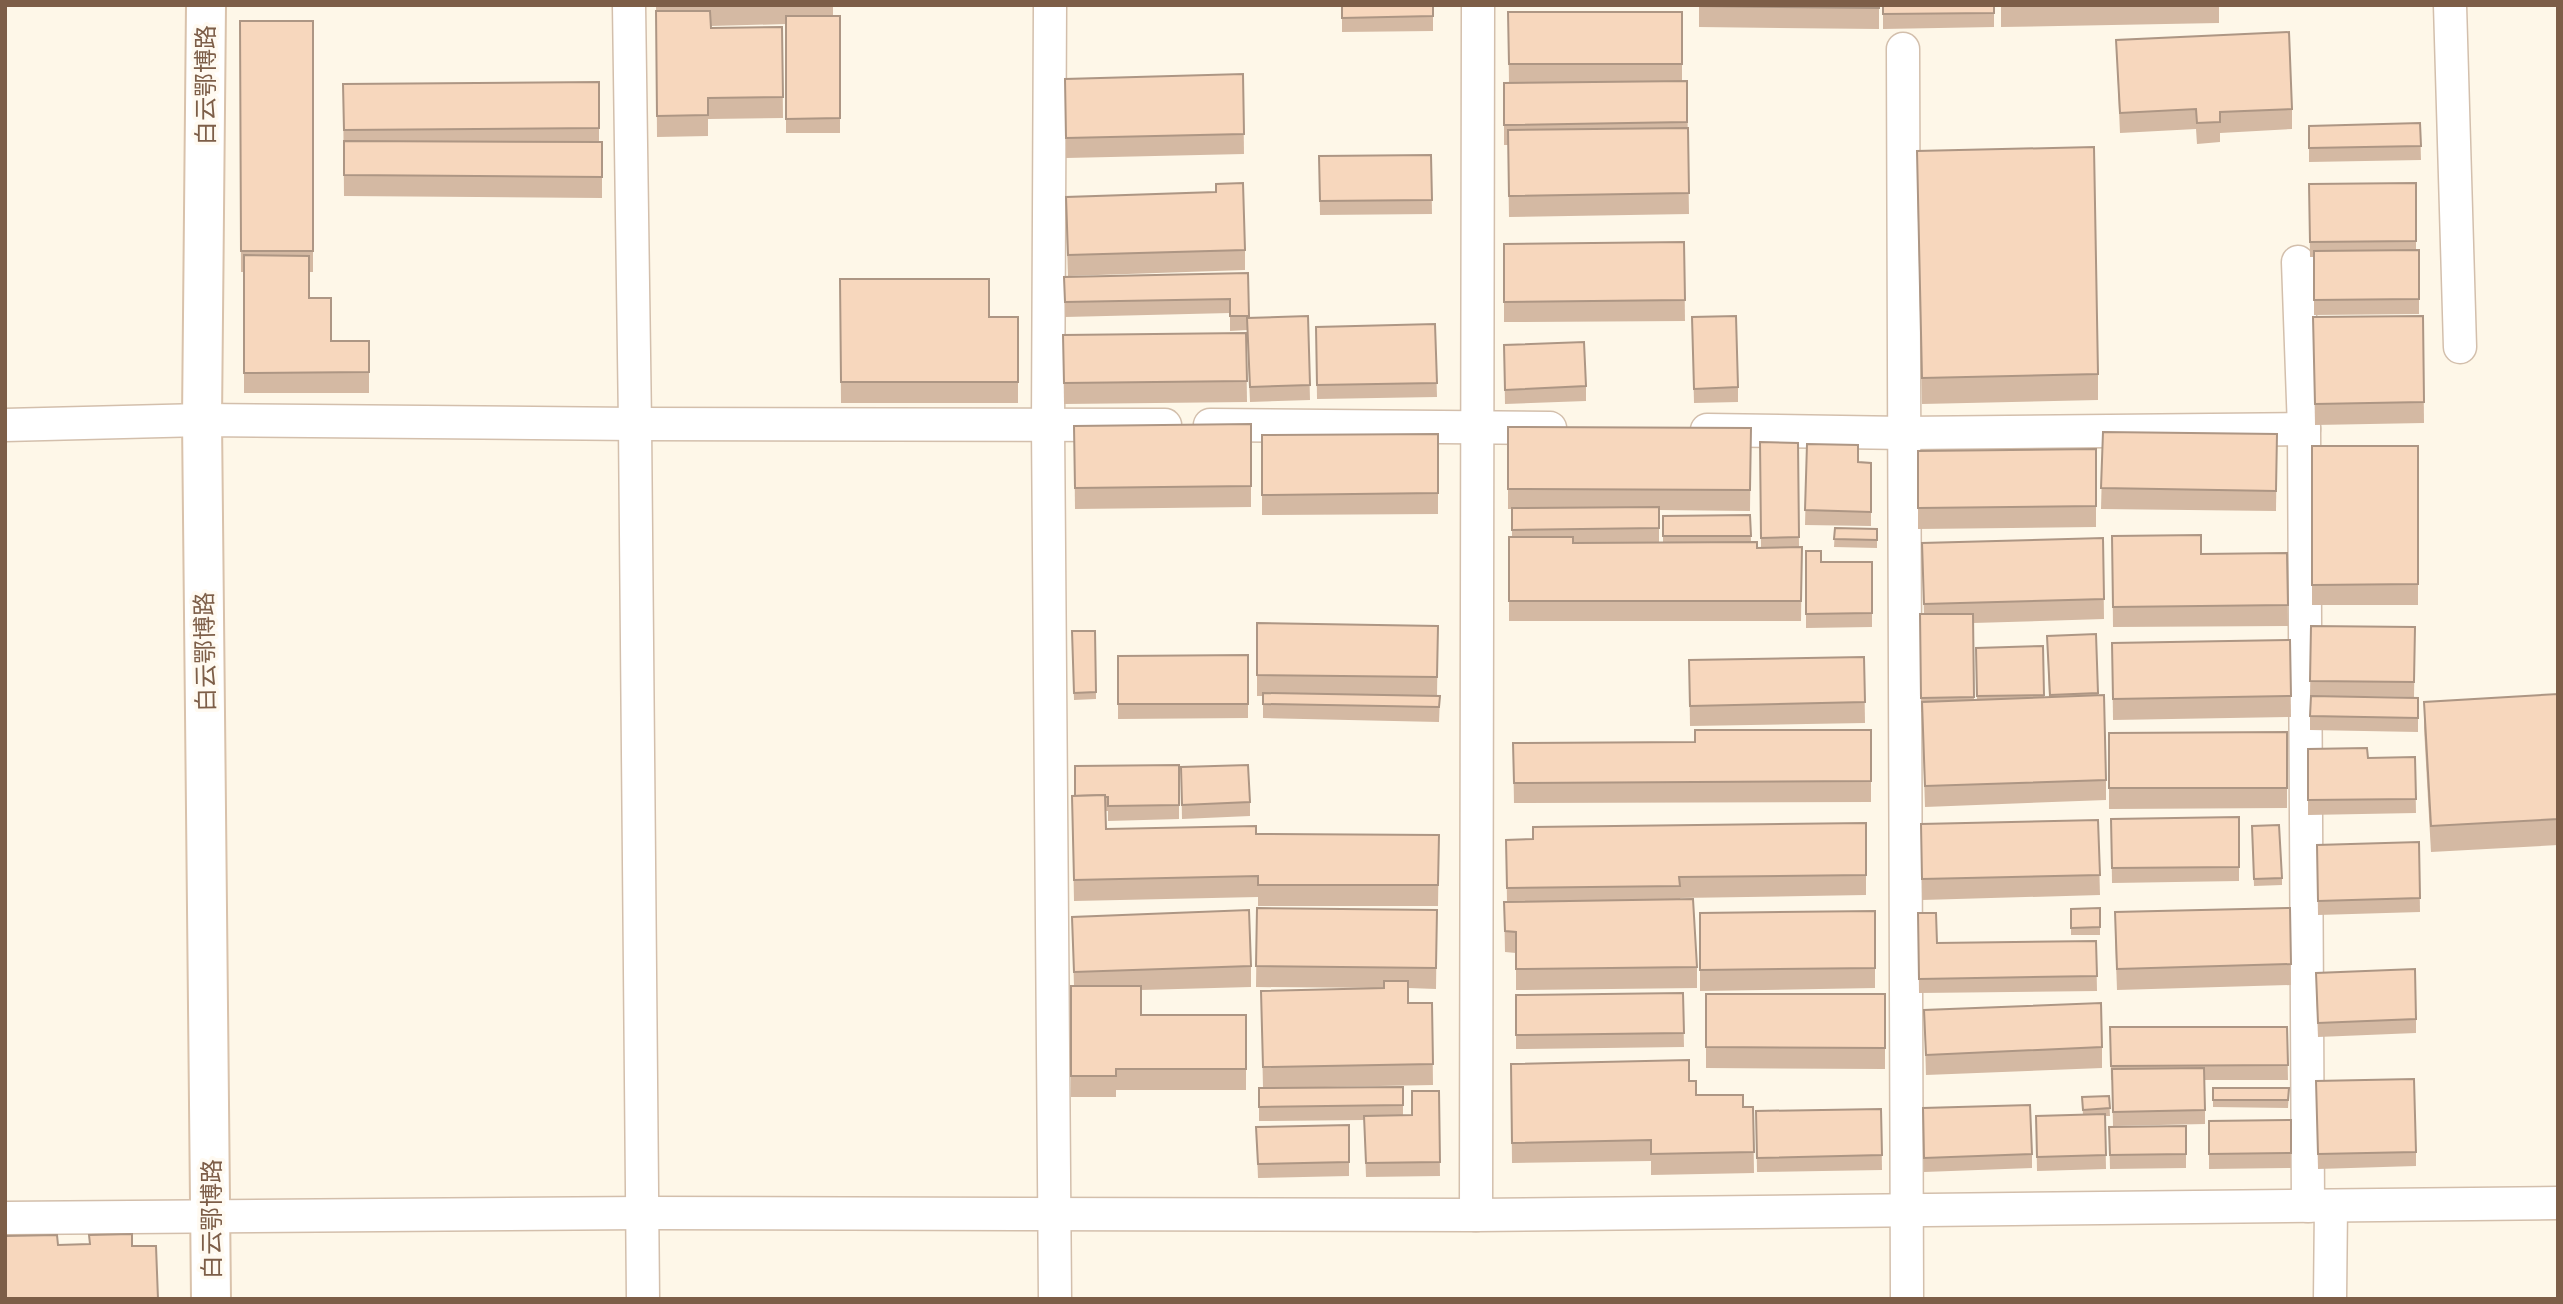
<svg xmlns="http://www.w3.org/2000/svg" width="2563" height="1304" font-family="Poppins,'Noto Sans SC',sans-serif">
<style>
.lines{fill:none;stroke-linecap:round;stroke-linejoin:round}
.street-casing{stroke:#d3bfac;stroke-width:35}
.secondary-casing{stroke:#d9c2ab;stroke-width:42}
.street{stroke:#fff;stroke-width:32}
.secondary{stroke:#fff;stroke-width:38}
.wall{fill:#d4b9a3}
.building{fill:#f7d7bd;stroke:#ad9684;stroke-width:2}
.labels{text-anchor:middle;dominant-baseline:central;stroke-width:7;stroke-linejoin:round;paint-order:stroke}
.street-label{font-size:24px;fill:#7d5e48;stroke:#fffaf1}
</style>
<rect width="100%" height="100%" fill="#fef7e8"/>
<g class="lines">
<defs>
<g id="street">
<path d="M 629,5 L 635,424 L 643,1299"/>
<path d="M 1050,5 L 1048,425 L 1055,1299"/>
<path d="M 2450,5 L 2460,347"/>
<path d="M 1903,49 L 1907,1299"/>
<path d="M 2298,262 L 2304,429 L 2308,1206"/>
<path d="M 5,425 L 202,420 L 635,424 L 1165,425"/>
<path d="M 1210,425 L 1550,428"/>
<path d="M 1707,430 L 1904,433 L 2304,429"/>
<path d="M 1476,1215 L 1478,5"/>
<path d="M 5,1218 L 643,1213 L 1476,1215 L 2558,1203"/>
<path d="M 2330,1299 L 2331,1206"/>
</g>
<path id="secondary" d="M 206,5 L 202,420 L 211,1299"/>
</defs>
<use href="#street" class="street-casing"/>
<use href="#secondary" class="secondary-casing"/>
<use href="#street" class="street"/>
<use href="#secondary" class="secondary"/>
</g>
<g class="wall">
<path d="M 656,5 L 833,5 L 833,16 L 840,16 L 840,133 L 786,133 L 786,24 L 711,26 L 711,28 L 782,27 L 783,118 L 708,119 L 708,136 L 657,137 Z"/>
<path d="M 1342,5 L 1433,5 L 1433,31 L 1342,32 Z"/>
<path d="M 1699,5 L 1879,5 L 1879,29 L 1699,27 Z"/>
<path d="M 1883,5 L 1994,5 L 1994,27 L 1883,29 Z"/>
<path d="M 2001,5 L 2219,5 L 2219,23 L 2001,27 Z"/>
<path d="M 1508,12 L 1682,12 L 1682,81 L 1687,81 L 1689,214 L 1509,217 L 1508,145 L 1504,145 L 1504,104 L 1509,83 Z"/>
<path d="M 240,21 L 313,21 L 313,272 L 309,272 L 309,298 L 331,341 L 369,341 L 369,393 L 244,393 L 244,272 L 241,272 Z"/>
<path d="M 2116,40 L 2292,109 L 2292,129 L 2220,133 L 2220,142 L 2197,144 L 2196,129 L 2120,133 Z"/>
<path d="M 1243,74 L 1244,154 L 1066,158 L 1065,79 Z"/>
<path d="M 599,82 L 599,142 L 602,142 L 602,198 L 344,196 L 343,84 Z"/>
<path d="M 2420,123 L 2421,160 L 2309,162 L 2309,126 Z"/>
<path d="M 1431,155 L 1432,214 L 1320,215 L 1319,156 Z"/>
<path d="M 1917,177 L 2098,374 L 2098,400 L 1922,404 Z"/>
<path d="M 2416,183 L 2416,250 L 2419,250 L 2419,314 L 2314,315 L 2314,257 L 2310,257 L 2309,184 Z"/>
<path d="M 1066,218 L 1245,250 L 1245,270 L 1068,276 Z"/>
<path d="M 1684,242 L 1685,321 L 1504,322 L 1504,244 Z"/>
<path d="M 1248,273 L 1249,318 L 1308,316 L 1310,400 L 1250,402 L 1247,330 L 1230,331 L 1230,313 L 1065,317 L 1064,277 Z"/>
<path d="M 840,279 L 989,317 L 1018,317 L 1018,403 L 841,403 Z"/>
<path d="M 2423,316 L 2424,423 L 2315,425 L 2313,317 Z"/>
<path d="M 1692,317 L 1738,387 L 1738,402 L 1694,403 Z"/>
<path d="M 1435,324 L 1437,397 L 1317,399 L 1316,327 Z"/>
<path d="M 1246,333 L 1247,402 L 1064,404 L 1063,335 Z"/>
<path d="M 1504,345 L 1586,386 L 1586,401 L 1505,404 Z"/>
<path d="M 1251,424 L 1251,507 L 1075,509 L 1074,426 Z"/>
<path d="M 1508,427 L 1751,428 L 1750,511 L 1659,510 L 1659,542 L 1663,542 L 1663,516 L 1750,515 L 1751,542 L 1757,548 L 1761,548 L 1760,442 L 1798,443 L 1799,547 L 1802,547 L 1801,621 L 1509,621 L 1509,537 L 1512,537 L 1512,509 L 1508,509 Z"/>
<path d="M 2103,432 L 2277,434 L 2276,511 L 2101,509 Z"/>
<path d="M 1438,434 L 1438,514 L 1262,515 L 1262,435 Z"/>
<path d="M 1807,444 L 1858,462 L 1871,463 L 1871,526 L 1805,525 Z"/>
<rect x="2312" y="446" width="106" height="159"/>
<path d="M 2096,449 L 2096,527 L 1918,529 L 1918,451 Z"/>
<path d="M 1835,528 L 1877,529 L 1877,548 L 1834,547 Z"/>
<path d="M 2112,536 L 2201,554 L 2287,553 L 2288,626 L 2113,627 Z"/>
<path d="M 2103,538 L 2104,619 L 1973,623 L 1974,700 L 1977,700 L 1976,648 L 2043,646 L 2044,697 L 2049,697 L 2047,636 L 2096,634 L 2098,695 L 2106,780 L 2106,800 L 1925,807 L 1922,712 L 1921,712 L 1920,614 L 1924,614 L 1922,543 Z"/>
<path d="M 1806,551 L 1821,562 L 1872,562 L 1872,627 L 1806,628 Z"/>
<path d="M 1257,623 L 1438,626 L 1437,696 L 1440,696 L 1439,722 L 1263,718 L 1263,696 L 1257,696 Z"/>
<path d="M 2311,626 L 2415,627 L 2414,697 L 2310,696 Z"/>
<path d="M 1072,631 L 1095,631 L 1096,699 L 1074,700 Z"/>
<path d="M 2290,640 L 2291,717 L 2113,720 L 2112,643 Z"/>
<path d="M 1248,655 L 1248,718 L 1118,719 L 1118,656 Z"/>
<path d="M 1864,657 L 1865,723 L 1690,726 L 1689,660 Z"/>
<path d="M 2558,694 L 2558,845 L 2431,852 L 2424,728 L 2424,702 Z"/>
<path d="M 2418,698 L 2418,732 L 2310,730 L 2310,716 Z"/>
<path d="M 1871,730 L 1871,802 L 1514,803 L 1513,743 L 1695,742 Z"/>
<path d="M 2287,732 L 2287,808 L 2109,809 L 2109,733 Z"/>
<path d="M 2308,749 L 2368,758 L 2415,757 L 2416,813 L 2308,815 Z"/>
<path d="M 1179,765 L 1179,819 L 1108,821 L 1108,811 L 1105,811 L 1106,829 L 1256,834 L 1439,835 L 1438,906 L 1258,906 L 1258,897 L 1074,901 L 1072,796 L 1075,796 Z"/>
<path d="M 1181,767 L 1250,802 L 1250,816 L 1182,819 Z"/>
<path d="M 2239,817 L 2239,881 L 2112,883 L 2111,819 Z"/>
<path d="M 2098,820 L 2100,895 L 1922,900 L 1921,824 Z"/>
<path d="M 1866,823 L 1866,895 L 1680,898 L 1697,967 L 1697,988 L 1516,990 L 1516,953 L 1505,952 L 1504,902 L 1507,902 L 1506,840 L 1533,839 Z"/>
<path d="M 2252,826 L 2282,878 L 2282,885 L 2254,886 Z"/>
<path d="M 2419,842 L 2420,912 L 2318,915 L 2317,845 Z"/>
<path d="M 1257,908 L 1437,910 L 1436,989 L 1408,988 L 1408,1003 L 1432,1003 L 1433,1085 L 1263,1088 L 1261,991 L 1383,988 L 1256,987 Z"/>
<path d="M 2100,908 L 2100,935 L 2071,935 L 2071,909 Z"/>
<path d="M 2290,908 L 2291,985 L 2117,990 L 2115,933 Z"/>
<path d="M 1875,911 L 1875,988 L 1700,991 L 1700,913 Z"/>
<path d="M 1918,913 L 1937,943 L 2096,941 L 2097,991 L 1919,993 Z"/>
<path d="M 1072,917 L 1251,966 L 1251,987 L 1141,990 L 1141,1015 L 1246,1015 L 1246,1090 L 1116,1090 L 1116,1097 L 1071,1097 L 1071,986 L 1074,986 Z"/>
<path d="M 2316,987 L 2416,1019 L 2416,1033 L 2318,1037 Z"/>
<path d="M 1683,993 L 1684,1047 L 1516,1049 L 1516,995 Z"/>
<path d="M 1706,994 L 1885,994 L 1885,1069 L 1706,1068 Z"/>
<path d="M 1924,1010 L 2102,1047 L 2102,1068 L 1926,1075 Z"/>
<path d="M 2110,1027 L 2287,1027 L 2288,1080 L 2205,1080 L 2205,1124 L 2113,1126 L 2112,1080 L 2111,1080 Z"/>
<path d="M 1511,1064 L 1689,1081 L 1696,1095 L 1743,1107 L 1753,1107 L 1754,1173 L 1651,1175 L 1651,1161 L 1512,1163 Z"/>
<path d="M 2316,1081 L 2416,1152 L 2416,1166 L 2318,1169 Z"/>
<path d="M 1403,1087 L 1403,1115 L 1412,1115 L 1439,1091 L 1440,1176 L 1366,1177 L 1364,1120 L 1259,1121 L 1259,1088 Z"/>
<path d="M 2213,1088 L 2289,1088 L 2288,1108 L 2213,1107 Z"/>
<path d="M 2109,1096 L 2110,1116 L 2105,1116 L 2106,1169 L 2037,1171 L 2036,1116 L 2083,1115 L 2082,1097 Z"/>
<path d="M 1881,1109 L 1882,1170 L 1757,1172 L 1756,1111 Z"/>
<path d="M 2291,1120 L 2291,1168 L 2209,1169 L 2209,1121 Z"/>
<path d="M 1923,1123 L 2032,1154 L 2032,1168 L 1924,1172 Z"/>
<path d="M 1349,1125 L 1349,1176 L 1258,1178 L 1256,1127 Z"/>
<path d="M 2186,1126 L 2186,1168 L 2110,1169 L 2109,1127 Z"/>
</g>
<g class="building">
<path d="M 1342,5 L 1433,5 L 1433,16 L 1342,18 Z"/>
<path d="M 1699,5 L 1879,5 L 1879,8 L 1699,6 Z"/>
<path d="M 1883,5 L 1994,5 L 1994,13 L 1883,14 Z"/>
<path d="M 2001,5 L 2063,5 L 2001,6 Z"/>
<path d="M 656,11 L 710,11 L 711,28 L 782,27 L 783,97 L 708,98 L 708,115 L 657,116 Z"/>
<path d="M 1508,12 L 1682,12 L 1682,64 L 1509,64 Z"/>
<path d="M 786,16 L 840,16 L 840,118 L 786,119 Z"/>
<path d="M 240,21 L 313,21 L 313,251 L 241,251 Z"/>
<path d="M 2289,32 L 2292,109 L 2220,112 L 2220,122 L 2197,123 L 2196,109 L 2120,113 L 2116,40 Z"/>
<path d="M 1243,74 L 1244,134 L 1066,138 L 1065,79 Z"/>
<path d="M 1687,81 L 1687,122 L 1504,125 L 1504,83 Z"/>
<path d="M 599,82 L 599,128 L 344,130 L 343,84 Z"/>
<path d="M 2420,123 L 2421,146 L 2309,148 L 2309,126 Z"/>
<path d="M 1688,128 L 1689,193 L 1509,196 L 1508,130 Z"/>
<path d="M 344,141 L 602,142 L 602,177 L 344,175 Z"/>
<path d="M 2094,147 L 2098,374 L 1922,378 L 1917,151 Z"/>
<path d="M 1431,155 L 1432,200 L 1320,201 L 1319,156 Z"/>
<path d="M 1243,183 L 1245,250 L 1068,255 L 1066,197 L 1216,192 L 1216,184 Z"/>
<path d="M 2416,183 L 2416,241 L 2310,242 L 2309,184 Z"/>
<path d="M 1684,242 L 1685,300 L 1504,302 L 1504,244 Z"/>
<path d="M 2419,250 L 2419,299 L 2314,300 L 2314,251 Z"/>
<path d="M 244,255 L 309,256 L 309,298 L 331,298 L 331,341 L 369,341 L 369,372 L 244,373 Z"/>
<path d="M 1248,273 L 1249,316 L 1230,316 L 1230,299 L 1065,302 L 1064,277 Z"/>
<path d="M 840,279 L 989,279 L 989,317 L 1018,317 L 1018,382 L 841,382 Z"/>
<path d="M 1308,316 L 1310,385 L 1250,387 L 1247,318 Z"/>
<path d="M 1736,316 L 1738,387 L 1694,389 L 1692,317 Z"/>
<path d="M 2423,316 L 2424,402 L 2315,404 L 2313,317 Z"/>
<path d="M 1435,324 L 1437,383 L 1317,385 L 1316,327 Z"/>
<path d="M 1246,333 L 1247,381 L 1064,383 L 1063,335 Z"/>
<path d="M 1584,342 L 1586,386 L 1505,390 L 1504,345 Z"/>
<path d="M 1251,424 L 1251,486 L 1075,488 L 1074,426 Z"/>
<path d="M 1508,427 L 1751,428 L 1750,490 L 1508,489 Z"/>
<path d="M 2103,432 L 2277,434 L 2276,491 L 2101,488 Z"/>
<path d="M 1438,434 L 1438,493 L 1262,495 L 1262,435 Z"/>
<path d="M 1760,442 L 1798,443 L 1799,537 L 1761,538 Z"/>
<path d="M 1807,444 L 1858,445 L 1858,462 L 1871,463 L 1871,512 L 1805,510 Z"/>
<path d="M 2312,446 L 2418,446 L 2418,584 L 2312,585 Z"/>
<path d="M 2096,449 L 2096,506 L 1918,508 L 1918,451 Z"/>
<path d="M 1659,507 L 1659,528 L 1512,530 L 1512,508 Z"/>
<path d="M 1750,515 L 1751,536 L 1663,536 L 1663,516 Z"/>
<path d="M 1835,528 L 1877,529 L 1877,540 L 1834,539 Z"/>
<path d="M 2201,535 L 2201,554 L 2287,553 L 2288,605 L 2113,607 L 2112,536 Z"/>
<path d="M 1509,537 L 1573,537 L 1573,543 L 1757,542 L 1757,548 L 1802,547 L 1801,601 L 1509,601 Z"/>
<path d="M 2103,538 L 2104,599 L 1924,604 L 1922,543 Z"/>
<path d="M 1806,551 L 1821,551 L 1821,562 L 1872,562 L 1872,613 L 1806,614 Z"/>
<path d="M 1920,614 L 1973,614 L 1974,697 L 1921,698 Z"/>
<path d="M 1257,623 L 1438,626 L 1437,677 L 1257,675 Z"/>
<path d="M 2311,626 L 2415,627 L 2414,682 L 2310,681 Z"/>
<path d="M 1072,631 L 1095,631 L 1096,692 L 1074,693 Z"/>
<path d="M 2096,634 L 2098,693 L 2050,695 L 2047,636 Z"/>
<path d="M 2290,640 L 2291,696 L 2113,699 L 2112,643 Z"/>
<path d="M 2043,646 L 2044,695 L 1977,696 L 1976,648 Z"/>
<path d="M 1248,655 L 1248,704 L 1118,704 L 1118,656 Z"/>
<path d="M 1864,657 L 1865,702 L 1690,706 L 1689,660 Z"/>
<path d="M 1263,693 L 1440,696 L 1439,707 L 1263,704 Z"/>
<path d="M 2558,694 L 2558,819 L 2431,826 L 2424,702 Z"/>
<path d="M 2104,695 L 2106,780 L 1925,786 L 1922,702 Z"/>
<path d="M 2311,696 L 2418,698 L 2418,718 L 2310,716 Z"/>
<path d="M 1695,730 L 1871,730 L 1871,781 L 1514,783 L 1513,743 L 1695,742 Z"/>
<path d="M 2287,732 L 2287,788 L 2109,788 L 2109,733 Z"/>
<path d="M 2367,748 L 2368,758 L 2415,757 L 2416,799 L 2308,800 L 2308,749 Z"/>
<path d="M 1179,765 L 1179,805 L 1108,806 L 1108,797 L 1105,797 L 1105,795 L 1075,796 L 1075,766 Z"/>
<path d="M 1248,765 L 1250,802 L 1182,805 L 1181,767 Z"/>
<path d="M 1105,795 L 1106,829 L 1256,826 L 1256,834 L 1439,835 L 1438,885 L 1258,885 L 1258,876 L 1074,880 L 1072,796 Z"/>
<path d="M 2239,817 L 2239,867 L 2112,868 L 2111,819 Z"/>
<path d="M 2098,820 L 2100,875 L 1922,879 L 1921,824 Z"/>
<path d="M 1866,823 L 1866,875 L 1679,877 L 1680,886 L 1507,888 L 1506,840 L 1533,839 L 1533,827 Z"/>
<path d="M 2279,825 L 2282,878 L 2254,879 L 2252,826 Z"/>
<path d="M 2419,842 L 2420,898 L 2318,901 L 2317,845 Z"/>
<path d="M 1693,899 L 1697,967 L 1516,969 L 1516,932 L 1505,931 L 1504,902 Z"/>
<path d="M 1257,908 L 1437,910 L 1436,968 L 1256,966 Z"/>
<path d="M 2100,908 L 2100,927 L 2071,928 L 2071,909 Z"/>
<path d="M 2290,908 L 2291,964 L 2117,969 L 2115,912 Z"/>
<path d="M 1249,910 L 1251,966 L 1074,972 L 1072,917 Z"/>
<path d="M 1875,911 L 1875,968 L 1700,970 L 1700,913 Z"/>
<path d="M 1918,913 L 1936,913 L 1937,943 L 2096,941 L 2097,976 L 1919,979 Z"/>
<path d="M 2415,969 L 2416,1019 L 2318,1023 L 2316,973 Z"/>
<path d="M 1384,981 L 1408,981 L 1408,1003 L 1432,1003 L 1433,1064 L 1263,1067 L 1261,991 L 1384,988 Z"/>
<path d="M 1071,986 L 1141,986 L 1141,1015 L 1246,1015 L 1246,1069 L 1116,1069 L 1116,1076 L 1071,1076 Z"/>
<path d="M 1683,993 L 1684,1033 L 1516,1035 L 1516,995 Z"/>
<path d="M 1706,994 L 1885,994 L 1885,1048 L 1706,1047 Z"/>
<path d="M 2101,1003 L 2102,1047 L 1926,1055 L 1924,1010 Z"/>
<path d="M 2110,1027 L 2287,1027 L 2288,1065 L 2111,1066 Z"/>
<path d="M 1689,1060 L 1689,1081 L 1696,1081 L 1696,1095 L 1743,1095 L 1743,1107 L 1753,1107 L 1754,1152 L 1651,1154 L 1651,1140 L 1512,1143 L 1511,1064 Z"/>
<path d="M 2204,1068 L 2205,1110 L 2113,1112 L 2112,1069 Z"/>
<path d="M 2414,1079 L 2416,1152 L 2318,1154 L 2316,1081 Z"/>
<path d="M 1403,1087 L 1403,1105 L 1259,1107 L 1259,1088 Z"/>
<path d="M 2213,1088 L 2289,1088 L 2288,1100 L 2213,1100 Z"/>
<path d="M 1412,1091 L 1439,1091 L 1440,1162 L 1366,1163 L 1364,1116 L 1412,1115 Z"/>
<path d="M 2109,1096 L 2110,1108 L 2083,1110 L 2082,1097 Z"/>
<path d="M 2030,1105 L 2032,1154 L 1924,1158 L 1923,1108 Z"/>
<path d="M 1881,1109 L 1882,1155 L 1757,1158 L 1756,1111 Z"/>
<path d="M 2105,1114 L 2106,1155 L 2037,1157 L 2036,1116 Z"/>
<path d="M 2291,1120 L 2291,1153 L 2209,1154 L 2209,1121 Z"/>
<path d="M 1349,1125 L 1349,1162 L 1258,1164 L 1256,1127 Z"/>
<path d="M 2186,1126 L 2186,1154 L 2110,1155 L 2109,1127 Z"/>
<path d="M 132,1234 L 132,1246 L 156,1246 L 158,1299 L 5,1299 L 5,1236 L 57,1235 L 58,1245 L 90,1244 L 89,1235 Z"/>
</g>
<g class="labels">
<g class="street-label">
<text transform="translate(205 85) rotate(-90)">白云鄂博路</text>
<text transform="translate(205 652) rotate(-91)">白云鄂博路</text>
<text transform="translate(211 1219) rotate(-90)">白云鄂博路</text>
</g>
</g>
<rect width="2563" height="1304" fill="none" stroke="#7d5e48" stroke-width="14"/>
</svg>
